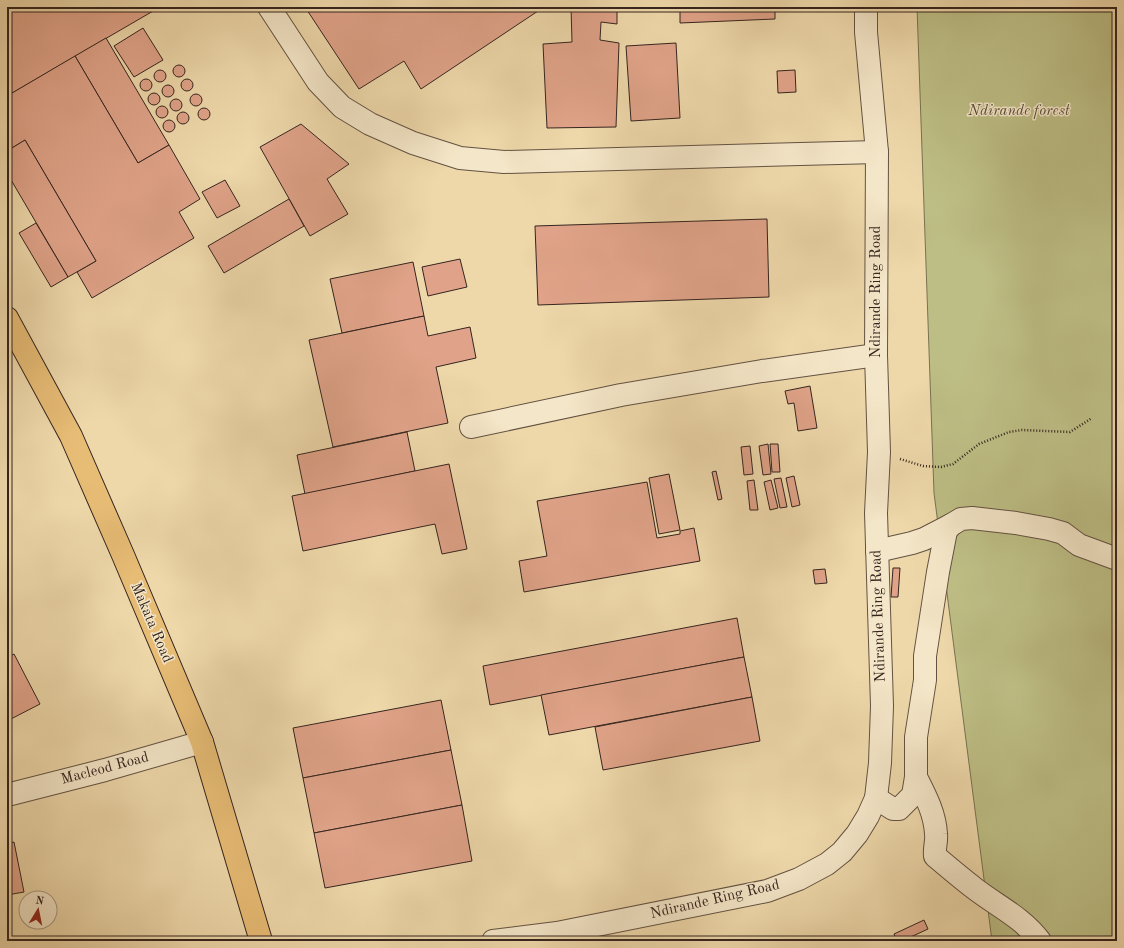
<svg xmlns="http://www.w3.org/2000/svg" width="1124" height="948" font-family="'Old Standard TT',serif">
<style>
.green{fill:#bdbe85;stroke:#797252}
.building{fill:#e0a389;stroke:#35251f}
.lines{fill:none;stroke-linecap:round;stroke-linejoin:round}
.minor-casing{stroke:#635242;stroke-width:24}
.major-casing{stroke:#35251f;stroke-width:24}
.path{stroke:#35251f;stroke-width:2.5;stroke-dasharray:1 2;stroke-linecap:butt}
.minor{stroke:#f4e6c8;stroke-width:22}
.major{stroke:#e7bc75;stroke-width:22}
.labels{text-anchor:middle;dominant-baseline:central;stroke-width:3;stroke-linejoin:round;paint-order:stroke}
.park-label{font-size:15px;font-style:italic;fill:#574b38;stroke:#f4e6c8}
.street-label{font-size:15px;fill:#35251f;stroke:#f4e6c8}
</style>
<rect width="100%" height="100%" fill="#eed8aa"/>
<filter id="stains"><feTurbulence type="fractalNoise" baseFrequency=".005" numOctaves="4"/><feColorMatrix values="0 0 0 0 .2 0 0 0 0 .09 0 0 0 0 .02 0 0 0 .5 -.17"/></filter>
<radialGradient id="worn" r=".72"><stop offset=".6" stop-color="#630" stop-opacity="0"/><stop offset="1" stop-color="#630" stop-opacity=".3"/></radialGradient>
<path class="green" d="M 917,7 L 1117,7 L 1117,941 L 992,941 L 934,493 Z"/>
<g class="building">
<path d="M 7,7 L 160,7 L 7,96 Z"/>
<path d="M 305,7 L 544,7 L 421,89 L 404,61 L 359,89 Z"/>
<path d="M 571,7 L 617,7 L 617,24 L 601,22 L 600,40 L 619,43 L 616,127 L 547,128 L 543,44 L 572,42 Z"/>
<path d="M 680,7 L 775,7 L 775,19 L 680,23 Z"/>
<path d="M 143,28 L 163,60 L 134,77 L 114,46 Z"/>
<path d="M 106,38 L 169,145 L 138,163 L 75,56 Z"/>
<path d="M 676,43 L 680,118 L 631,121 L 626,46 Z"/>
<path d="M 75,56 L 138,163 L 169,145 L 200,199 L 179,212 L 194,238 L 92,298 L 77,272 L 96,261 L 25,140 L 7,151 L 7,96 Z"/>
<circle cx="179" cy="71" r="6"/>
<circle cx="160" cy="76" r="6"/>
<path d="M 795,70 L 796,92 L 778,93 L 777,71 Z"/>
<circle cx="146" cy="85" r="6"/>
<circle cx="187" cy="85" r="6"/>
<circle cx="168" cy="91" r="6"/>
<circle cx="154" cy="99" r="6"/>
<circle cx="196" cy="100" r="6"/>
<circle cx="176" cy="105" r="6"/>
<circle cx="162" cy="112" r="6"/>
<circle cx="204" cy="114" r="6"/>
<circle cx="183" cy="118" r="6"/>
<circle cx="169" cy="126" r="6"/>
<path d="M 301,124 L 349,164 L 327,179 L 348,214 L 310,236 L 260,147 Z"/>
<path d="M 25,140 L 96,261 L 68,277 L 7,173 L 7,151 Z"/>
<path d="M 225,180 L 240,206 L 217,218 L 202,192 Z"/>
<path d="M 289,199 L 304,226 L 224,273 L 208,246 Z"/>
<path d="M 767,219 L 769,297 L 538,305 L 535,226 Z"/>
<path d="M 36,223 L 68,277 L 51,287 L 19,233 Z"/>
<path d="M 460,259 L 467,287 L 428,296 L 422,267 Z"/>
<path d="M 413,262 L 424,316 L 342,333 L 330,279 Z"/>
<path d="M 424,316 L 428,336 L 470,327 L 476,358 L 436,367 L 448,423 L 333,447 L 309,340 Z"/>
<path d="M 810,386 L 817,428 L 798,431 L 794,403 L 788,404 L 785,391 Z"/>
<path d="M 407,432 L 415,471 L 305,494 L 297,455 Z"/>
<path d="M 768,444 L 771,474 L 763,475 L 759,446 Z"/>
<path d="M 770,444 L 778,444 L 780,472 L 772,472 Z"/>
<path d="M 750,446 L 753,474 L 744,475 L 741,447 Z"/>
<path d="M 449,464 L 467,549 L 442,554 L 435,524 L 303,551 L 292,496 Z"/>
<path d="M 716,471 L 722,499 L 718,500 L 712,472 Z"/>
<path d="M 669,474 L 680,530 L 659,534 L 649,478 Z"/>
<path d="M 794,476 L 800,505 L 792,507 L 786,478 Z"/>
<path d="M 781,478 L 787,507 L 780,508 L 774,479 Z"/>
<path d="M 754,480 L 758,510 L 750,510 L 747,481 Z"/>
<path d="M 771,480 L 778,508 L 770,510 L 764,482 Z"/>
<path d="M 647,482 L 657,538 L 680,534 L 680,531 L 694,528 L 700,561 L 524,592 L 519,561 L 547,556 L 537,501 Z"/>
<path d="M 893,568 L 900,568 L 898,597 L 891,597 Z"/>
<path d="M 825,569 L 827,583 L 815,584 L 813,570 Z"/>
<path d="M 737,618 L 744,657 L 490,705 L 483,666 Z"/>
<path d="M 14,654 L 40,704 L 7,721 L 7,658 Z"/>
<path d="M 744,657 L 752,697 L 549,735 L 541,695 Z"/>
<path d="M 752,697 L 760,741 L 603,770 L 595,727 Z"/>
<path d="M 441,700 L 451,750 L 303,778 L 293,728 Z"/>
<path d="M 451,750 L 462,805 L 314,833 L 303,778 Z"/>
<path d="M 462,805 L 472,861 L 325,888 L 314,833 Z"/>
<path d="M 14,842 L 24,892 L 7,895 L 7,844 Z"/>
<path d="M 924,920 L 928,929 L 902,941 L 897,941 L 894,934 Z"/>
</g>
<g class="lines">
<defs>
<g id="minor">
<path d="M 269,7 L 318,82 L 342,107 L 370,124 L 413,143 L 460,158 L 504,162 L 877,152"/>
<path d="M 471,427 L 621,395 L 762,371 L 876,355"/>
<path d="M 877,551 L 912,543 L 924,539 L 951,525"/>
<path d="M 916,777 C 925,795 935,813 936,834 C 937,841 934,848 935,856 C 948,867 961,878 974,888 C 997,906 1022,917 1040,941"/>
<path d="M 7,795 L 105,770 L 202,742"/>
<path d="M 876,798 L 893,809 L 899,809 L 913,795 L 916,777 L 916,737 L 925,680 L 925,656 L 938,572 L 946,531 L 951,525 L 961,519 L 972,518 L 1016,523 L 1049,529 L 1063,533 L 1079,545 L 1117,559"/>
<path d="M 493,941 L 557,933 L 767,891 L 799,879 L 827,864 L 842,852 L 857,834 L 868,816 L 876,798 L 880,763 L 882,706 L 876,513 L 879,452 L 876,355 L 877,152 L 866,32 L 866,7"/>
</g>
<path id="major" d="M 7,318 L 71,436 L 123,555 L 202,742 L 261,941"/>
</defs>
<use href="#minor" class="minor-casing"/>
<use href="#major" class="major-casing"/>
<path class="path" d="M 900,459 L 923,466 L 941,467 L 953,464 L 979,444 L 1009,432 L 1022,430 L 1070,432 L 1092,418"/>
<use href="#minor" class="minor"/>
<use href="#major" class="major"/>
</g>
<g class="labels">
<g class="park-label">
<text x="1019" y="111">Ndirande forest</text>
</g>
<g class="street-label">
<text transform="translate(876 292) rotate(-90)">Ndirande Ring Road</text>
<text transform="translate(879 616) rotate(-92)">Ndirande Ring Road</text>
<text transform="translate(151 623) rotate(67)">Makata Road</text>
<text transform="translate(105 769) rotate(-15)">Macleod Road</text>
<text transform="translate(715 900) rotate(-13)">Ndirande Ring Road</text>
</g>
</g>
<rect width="1124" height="948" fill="none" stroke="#eed8aa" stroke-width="24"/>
<rect x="8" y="8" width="1108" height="932" fill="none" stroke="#35251f" stroke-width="2"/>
<rect x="12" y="12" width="1100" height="924" fill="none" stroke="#35251f"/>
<g transform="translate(38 910) rotate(10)"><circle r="19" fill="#f4e6c8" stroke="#a89984"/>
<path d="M0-3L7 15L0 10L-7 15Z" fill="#8f2418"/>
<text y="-6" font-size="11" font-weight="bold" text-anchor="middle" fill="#35251f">N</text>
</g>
<rect width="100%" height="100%" filter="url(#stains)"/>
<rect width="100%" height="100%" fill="url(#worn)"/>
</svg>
